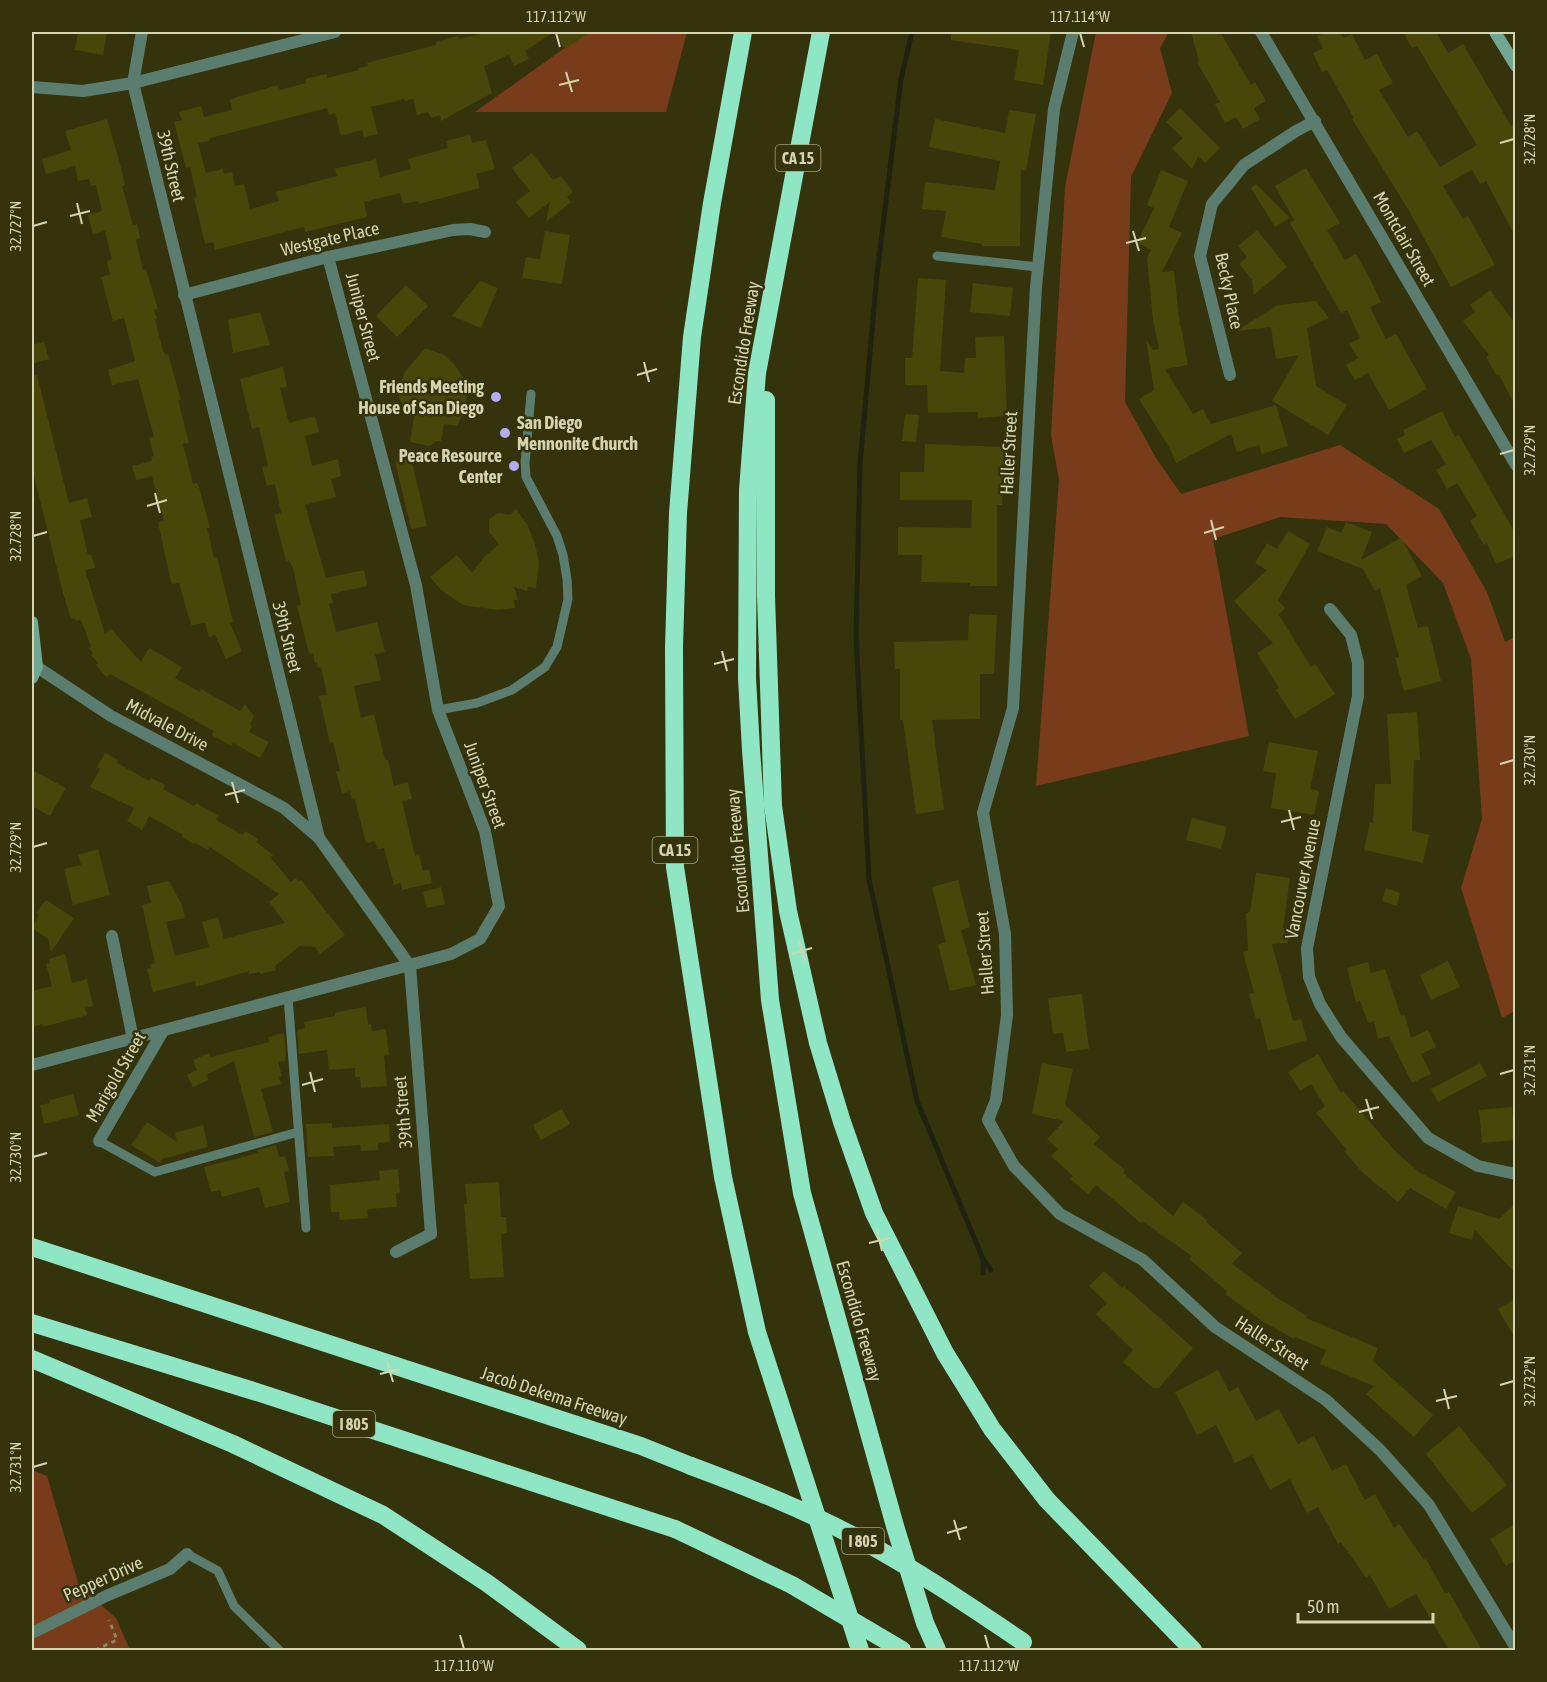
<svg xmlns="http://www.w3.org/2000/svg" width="1547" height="1682" font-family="'Asap Condensed',sans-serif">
<rect width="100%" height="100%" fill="#34330b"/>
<!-- green -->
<g fill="#783c1a">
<polygon points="587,32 687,32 666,112 475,112"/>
<polygon points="1096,32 1169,32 1160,48 1172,93 1131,177 1125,402 1156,458 1181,494 1340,445 1439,509 1487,592 1505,642 1515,637 1515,1011 1502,1018 1461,888 1482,819 1471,659 1443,583 1386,524 1280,517 1213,539 1249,736 1036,786 1059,480 1051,435 1065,187"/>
<polygon points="32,1470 47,1476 79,1586 116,1618 130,1650 32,1650"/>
</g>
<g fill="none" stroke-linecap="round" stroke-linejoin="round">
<!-- stream -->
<g stroke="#21210f" stroke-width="5">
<polyline points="912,32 901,79 877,274 860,464 856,637 869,879 917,1101 983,1259 991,1270"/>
<polyline points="983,1261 983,1273"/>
</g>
</g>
<!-- building -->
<g fill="#484709">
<polygon points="78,32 107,32 103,55 75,50"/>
<polygon points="489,32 590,32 565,49 554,32 525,51 529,59 514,66 509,55 484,66 492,93 441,121 440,115 431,118 428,112 417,115 413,99 405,101 404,99 371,107 378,134 364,137 362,130 341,136 335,113 329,115 327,108 210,138 209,141 198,143 206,173 223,169 224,174 232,172 235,186 244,184 250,209 279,201 276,192 337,176 335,169 376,159 380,177 411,169 408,159 448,148 446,141 470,135 472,143 486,140 495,169 476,174 480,188 419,204 418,201 403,204 400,193 364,202 367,217 305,232 304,227 215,250 213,242 205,244 194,198 197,197 190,167 186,168 174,122 182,120 179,112 201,106 204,117 232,110 230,100 234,98 278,85 280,90 306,83 305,79 327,74 327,78 359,70 359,68 368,66 367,63 436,45 436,42 458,36 459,39"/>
<polygon points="951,32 1051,32 1043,85 1014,80 1019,50 951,40"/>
<polygon points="1191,32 1220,32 1251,85 1255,82 1266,101 1254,108 1260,119 1243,129 1236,117 1225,123 1215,104 1220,102 1197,62 1199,61"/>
<polygon points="1328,32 1340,32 1343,38 1352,34 1365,60 1377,54 1393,83 1379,90 1408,137 1417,131 1440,167 1477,145 1417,46 1412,48 1403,32 1441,32 1437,34 1448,53 1463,44 1511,126 1515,123 1515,236 1486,181 1480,184 1472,170 1443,186 1463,219 1468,216 1495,265 1451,287 1408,209 1352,119 1354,118 1327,70 1322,72 1313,53 1323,48 1317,36"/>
<polygon points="1180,108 1220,148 1205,163 1198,156 1192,169 1172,148 1183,138 1166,122"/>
<polygon points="1009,110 1036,114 1026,171 1021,170 1020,246 982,246 982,244 941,237 946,211 922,209 925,182 995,190 1000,161 929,147 935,119 1005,133"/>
<polygon points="107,119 119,160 125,185 122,186 133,225 137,224 140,238 136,240 143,270 146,269 158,309 154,310 157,319 155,319 163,351 166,355 168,354 181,400 178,400 189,443 183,444 193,484 197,483 199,487 210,528 207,528 214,558 217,557 233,622 230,623 242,651 226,659 215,635 209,637 205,623 191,625 179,583 172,584 170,578 158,522 164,521 152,476 136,480 132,466 152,461 151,457 154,456 149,438 154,437 138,379 112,385 108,370 135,361 124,318 113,321 101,277 110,275 107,261 112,259 105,231 93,234 88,215 102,211 96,185 91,186 89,179 78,181 75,166 46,174 42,159 71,150 65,131"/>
<polygon points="532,153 553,180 561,176 573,192 567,197 571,202 546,222 550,202 529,218 516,202 530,191 512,168"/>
<polygon points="1306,168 1340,223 1327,230 1345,260 1356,254 1368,275 1381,302 1370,307 1386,339 1396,334 1427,389 1389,410 1368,373 1355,380 1346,365 1358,358 1349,344 1360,338 1347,310 1341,313 1290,223 1294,220 1275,186"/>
<polygon points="1161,170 1188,181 1169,227 1182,233 1162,272 1174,271 1180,326 1181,326 1188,365 1165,369 1193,414 1203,409 1211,424 1276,405 1288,446 1262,454 1259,445 1237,452 1231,434 1176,463 1169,447 1139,399 1154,390 1146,339 1153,350 1159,349 1153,320 1147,258 1151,250 1137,243 1154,208 1147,205"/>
<polygon points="1256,184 1290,218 1275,227 1251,188"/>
<polygon points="1257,230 1287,267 1254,295 1252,280 1239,264 1247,257 1238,246"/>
<polygon points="545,231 570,235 562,284 522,278 526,257 540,259"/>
<polygon points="918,278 946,280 940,371 964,373 965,358 976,358 975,337 1004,336 1007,416 978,418 978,412 928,413 927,385 905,385 905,358 912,358"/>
<polygon points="480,281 498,288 481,328 452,316"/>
<polygon points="973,283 1013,288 1010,316 970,312"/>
<polygon points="406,285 428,306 397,337 376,316"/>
<polygon points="1490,290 1515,323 1515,405 1499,375 1497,376 1486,357 1489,355 1463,321 1475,312 1470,305"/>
<polygon points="1316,301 1329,318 1307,328 1316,386 1347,405 1328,435 1272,401 1299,355 1276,359 1271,327 1236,331 1278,305"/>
<polygon points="260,312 270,345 233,353 228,320"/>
<polygon points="44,342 49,359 32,364 32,345"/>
<polygon points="425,348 444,355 454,364 463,377 467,394 465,409 457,426 444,424 441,441 436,441 430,446 410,442 414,417 406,413 397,393 405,372"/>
<polygon points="283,367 287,387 280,388 289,423 315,416 319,432 305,436 312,466 338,459 341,476 331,479 336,497 305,505 326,578 364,570 367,586 331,594 333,603 329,604 336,632 377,622 385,652 375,654 381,680 354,686 361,718 374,714 385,760 388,760 394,786 408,782 412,799 402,801 415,856 419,855 423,871 429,869 432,883 402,890 401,883 394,885 384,848 377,849 375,841 366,843 355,799 352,800 350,791 342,794 336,771 340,771 333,742 330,743 319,696 327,695 321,667 318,668 317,662 315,663 313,653 309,654 297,606 301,605 293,568 289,560 286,561 274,515 281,513 275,484 267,486 262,467 268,466 259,427 252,429 240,379"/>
<polygon points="37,375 69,503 87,498 92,517 80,520 88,555 91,554 95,568 85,570 105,634 111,629 141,662 149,648 182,667 175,678 200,692 201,689 240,711 245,704 254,716 250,724 252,726 249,732 269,742 260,758 233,743 231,746 212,735 214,731 110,674 106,677 96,665 98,663 91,655 93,653 89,648 91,646 81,620 76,621 74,618 71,619 63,593 32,468 32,376"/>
<polygon points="1442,411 1455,437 1459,435 1515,533 1515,556 1496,564 1487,543 1484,545 1470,521 1477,516 1457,483 1447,489 1436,470 1446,464 1431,440 1404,453 1397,439 1405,435 1403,430"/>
<polygon points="905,414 919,415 916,442 902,441"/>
<polygon points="925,444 1004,447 1002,505 997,505 997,586 970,586 970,583 921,582 922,555 898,555 898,527 971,528 972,500 900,500 900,472 924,472"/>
<polygon points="411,458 427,526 411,529 395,461"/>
<polygon points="516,509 528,526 535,544 539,563 536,588 528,587 527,591 514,587 518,600 514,600 515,608 498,610 463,605 441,590 430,577 457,555 472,573 484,557 499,544 489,532 489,519 498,513 510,515"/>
<polygon points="1346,522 1372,532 1361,560 1401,538 1422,576 1406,585 1418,628 1428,626 1441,681 1404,691 1395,658 1399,657 1380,588 1375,591 1363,569 1317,551 1327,527 1341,533"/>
<polygon points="1288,531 1310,544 1278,600 1285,608 1279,615 1311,667 1315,664 1335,694 1295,719 1276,690 1279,688 1257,653 1273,643 1234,601 1267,570 1255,563 1267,543 1277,549"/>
<polygon points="969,614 997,615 994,674 980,674 980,719 932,720 944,810 916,814 903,720 900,720 900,669 895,669 894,642 968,640"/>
<polygon points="1417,712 1420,760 1414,760 1412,831 1429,835 1423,863 1364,850 1370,822 1373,823 1375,784 1391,784 1387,714"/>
<polygon points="1269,742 1318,751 1310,789 1319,791 1314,815 1271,808 1276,773 1263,771"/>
<polygon points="105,753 118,760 117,763 149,781 151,778 165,785 163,789 194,806 196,803 219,816 216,820 243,835 245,831 258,839 256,842 273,855 271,858 291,882 296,878 298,882 301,880 345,935 320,954 315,947 300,946 275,966 276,970 260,974 260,972 249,974 249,971 196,987 195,981 153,992 147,969 151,968 150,965 155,963 142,905 151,903 147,886 169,881 182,905 185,918 166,922 175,956 209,947 202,922 218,917 224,939 285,923 269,902 279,894 210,847 208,850 195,843 194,844 182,837 183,835 149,816 142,830 127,821 134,808 90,787 100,769 97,767"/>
<polygon points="32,770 66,788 50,816 32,806"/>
<polygon points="1192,818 1227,827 1221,849 1186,840"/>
<polygon points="98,849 110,895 73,905 64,869 81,865 78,855"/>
<polygon points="1256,873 1290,878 1283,928 1287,928 1288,943 1272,944 1293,1021 1301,1019 1307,1040 1268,1051 1260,1018 1256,1019 1249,994 1254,993 1243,952 1248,951 1246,913 1250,912"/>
<polygon points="958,880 970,927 961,930 976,985 950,991 938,945 946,942 932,887"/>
<polygon points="441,887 445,904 427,908 423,892"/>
<polygon points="1386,888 1400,893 1397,906 1382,901"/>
<polygon points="46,900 74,918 51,952 48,939 32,928 39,915 36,913"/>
<polygon points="65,954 72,983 87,979 93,1006 85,1008 87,1015 43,1027 42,1024 32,1027 32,991 52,986 46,964 50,963 49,959"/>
<polygon points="1448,961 1460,987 1431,1000 1420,975"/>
<polygon points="1368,962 1371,973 1385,969 1401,1016 1405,1015 1411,1038 1428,1030 1436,1047 1421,1054 1431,1074 1412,1083 1389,1036 1378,1039 1374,1021 1368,1023 1360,1001 1356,1002 1347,968"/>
<polygon points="1082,994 1089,1049 1066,1052 1063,1033 1053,1034 1048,998"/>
<polygon points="366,1007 368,1025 371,1024 372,1031 386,1029 389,1055 384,1056 387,1086 361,1088 360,1077 355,1077 355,1068 329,1070 327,1050 299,1054 297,1030 305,1028 304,1022 335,1016 335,1013 347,1010"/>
<polygon points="284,1033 286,1055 285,1061 278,1062 282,1076 279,1077 281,1084 261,1089 273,1132 254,1137 234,1061 206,1075 209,1080 193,1087 187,1075 197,1070 193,1060 209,1053 211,1057 269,1042 268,1037"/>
<polygon points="1318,1054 1341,1093 1343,1091 1397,1153 1419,1172 1456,1192 1446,1209 1410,1188 1398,1202 1362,1172 1345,1152 1347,1150 1316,1113 1325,1106 1311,1084 1300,1091 1288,1072"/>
<polygon points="1042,1063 1073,1069 1065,1105 1100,1137 1094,1144 1125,1170 1123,1173 1173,1216 1183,1202 1207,1220 1206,1222 1242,1253 1232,1264 1272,1293 1271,1294 1307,1316 1306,1318 1378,1348 1373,1361 1433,1415 1414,1437 1366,1394 1374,1386 1320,1364 1326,1350 1295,1337 1294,1339 1262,1321 1225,1294 1227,1291 1189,1259 1192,1256 1142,1221 1141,1223 1096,1185 1088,1194 1070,1179 1073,1176 1051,1156 1058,1149 1047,1139 1064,1121 1032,1114"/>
<polygon points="1480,1063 1487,1076 1438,1102 1431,1089"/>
<polygon points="73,1094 79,1115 44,1124 40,1105 50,1103 50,1100"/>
<polygon points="1512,1107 1515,1140 1482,1143 1479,1110"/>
<polygon points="562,1109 570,1124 541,1140 533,1125"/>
<polygon points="147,1122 177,1142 175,1133 203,1125 208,1147 162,1159 160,1163 131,1145"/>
<polygon points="332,1123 332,1128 389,1124 390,1142 378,1143 378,1150 361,1151 360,1145 333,1147 334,1156 308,1157 306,1124"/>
<polygon points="276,1145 279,1157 285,1156 289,1171 284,1172 290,1202 265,1208 259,1187 222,1197 220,1190 211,1192 204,1167 258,1153 257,1150"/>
<polygon points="398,1169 400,1192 396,1193 397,1207 367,1209 368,1218 340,1220 339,1212 331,1212 330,1185 380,1180 379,1171"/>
<polygon points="499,1182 501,1217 506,1217 507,1233 501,1234 504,1277 470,1279 464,1204 467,1204 465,1184"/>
<polygon points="1515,1204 1515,1273 1475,1230 1472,1240 1449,1233 1458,1206 1499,1219"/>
<polygon points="1104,1271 1122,1288 1124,1286 1193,1348 1159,1388 1153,1388 1123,1362 1133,1350 1096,1314 1107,1303 1089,1286"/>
<polygon points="1515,1299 1515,1338 1498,1309"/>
<polygon points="1218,1370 1229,1392 1238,1387 1256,1421 1279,1409 1298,1444 1314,1436 1332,1471 1346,1464 1365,1500 1375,1494 1394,1528 1399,1524 1424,1560 1426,1559 1445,1593 1449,1592 1482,1650 1449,1650 1416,1594 1389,1609 1370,1575 1366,1578 1341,1542 1338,1544 1318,1507 1307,1513 1290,1479 1270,1490 1252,1455 1235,1463 1216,1425 1197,1435 1175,1392"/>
<polygon points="1459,1426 1507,1485 1472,1513 1426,1454"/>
<polygon points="1515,1524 1515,1560 1506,1566 1490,1539"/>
</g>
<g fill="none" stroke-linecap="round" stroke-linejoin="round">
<!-- path -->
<polyline stroke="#888862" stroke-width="3" stroke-dasharray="4.5 4.5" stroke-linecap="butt" points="95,1650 117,1640 109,1620"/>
<!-- lane -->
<g stroke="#5b7d6f" stroke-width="9">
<polyline points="937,256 1038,267"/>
<polyline points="438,710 477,703 512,690 545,667 557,647 568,599 567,579 563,555 557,536 526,477 525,463 531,394"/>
<polyline points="288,997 306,1228"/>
<polyline points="99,1141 155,1172 298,1132"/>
<polyline points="187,1554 218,1571 234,1606 279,1650"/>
</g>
<!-- street -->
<g stroke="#5b7d6f" stroke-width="12">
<polyline points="142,32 133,83 319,838 410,966 431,1234 396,1252"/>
<polyline points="1073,32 1054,109 1036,287 1013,708 983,813 1005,934 1007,1015 996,1100 988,1120 1014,1166 1060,1214 1143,1260 1215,1327 1326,1400 1380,1450 1429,1505 1516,1648"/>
<polyline points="1261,32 1516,465"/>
<polyline points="32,87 83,91 133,83 335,32"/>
<polyline points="184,295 328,257 453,230 470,229 485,232"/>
<polyline points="1230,375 1200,256 1212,204 1244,165 1296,131 1315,121"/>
<polyline points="1330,609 1351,635 1358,663 1358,696 1307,948 1309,977 1320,1004 1341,1037 1428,1138 1478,1166 1516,1174"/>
<polyline points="37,667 111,716 284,808 319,838"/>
<polyline points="112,936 133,1039"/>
<polyline points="32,1065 451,954 480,939 499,906 485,831 438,710 416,585 328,257"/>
<polyline points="99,1141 163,1031"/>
<polyline points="32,1633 106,1596 170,1569 187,1554"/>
</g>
<!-- secondary -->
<g stroke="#71a792" stroke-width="12">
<polyline points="1495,32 1516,66"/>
<polyline points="32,622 37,667 32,678"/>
</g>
<!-- highway -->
<g stroke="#8ee6c5" stroke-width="18">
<polyline points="743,32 712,203 692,337 678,513 674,647 675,867 723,1177 757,1332 860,1650"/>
<polyline points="821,32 757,373 748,490 747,678 751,750 770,1000 802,1193 895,1526 925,1623 937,1650"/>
<polyline points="766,400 766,596 773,806 788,911 818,1043 842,1122 874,1213 945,1353 992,1429 1047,1500 1193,1650"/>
<polyline points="32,1247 641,1446 691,1466"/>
<polyline points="32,1323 260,1393 675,1529"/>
<polyline points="32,1359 233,1444 383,1515 487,1583 578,1650"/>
</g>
<!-- highway-bridge -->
<g stroke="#8ee6c5" stroke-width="18">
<path d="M691,1466C750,1488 808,1511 863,1541C918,1571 971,1607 1023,1642"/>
<polyline points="675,1529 792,1585 902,1650"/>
</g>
</g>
<!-- ticks -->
<path fill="none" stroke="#d4d5b0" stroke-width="2" d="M556,33L560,47M1080,33L1084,47M566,72L572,92M559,85L579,80M1500,143L1514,139M77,203L82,224M70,216L90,211M33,226L47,222M1133,231L1139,251M1126,243L1146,238M644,362L649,382M637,375L657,369M1500,454L1514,450M155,493L160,513M147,506L167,500M1211,520L1216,540M1204,533L1224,527M33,536L47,532M722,651L727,671M714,664L734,659M1500,764L1514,760M232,782L238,803M225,795L245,790M1289,810L1294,830M1281,822L1301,817M33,847L47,843M799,941L805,961M792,954L812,948M310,1072L315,1092M1500,1074L1514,1070M302,1085L323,1079M1366,1099L1372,1119M1359,1112L1379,1107M33,1157L47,1153M877,1230L882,1251M869,1243L890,1238M387,1361L393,1382M380,1374L400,1369M1500,1385L1514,1381M1444,1389L1449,1409M1436,1401L1457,1396M33,1467L47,1463M954,1520L960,1540M947,1533L967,1527M460,1635L464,1649M985,1635L989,1649"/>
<!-- markers -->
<g fill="#b4acf9" stroke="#34330b" stroke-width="2">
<circle cx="496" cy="397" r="6"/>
<circle cx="505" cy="433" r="6"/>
<circle cx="514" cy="466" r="6"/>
</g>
<g text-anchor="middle" stroke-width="5" stroke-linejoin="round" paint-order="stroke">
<!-- shield labels -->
<g fill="#34330b" stroke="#a4a47e" stroke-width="1.5">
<rect x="775.5" y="145" width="45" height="26" rx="4.5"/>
<rect x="652.5" y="837" width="45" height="26" rx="4.5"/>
<rect x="333" y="1411" width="42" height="26" rx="4.5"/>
<rect x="842" y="1528" width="42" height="26" rx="4.5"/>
</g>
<g font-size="16" font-weight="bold" fill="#d4d5b0">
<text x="798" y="164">CA 15</text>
<text x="675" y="856">CA 15</text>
<text x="354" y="1430">I 805</text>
<text x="863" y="1547">I 805</text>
</g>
<!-- street labels -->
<g font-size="18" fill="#d4d5b0" stroke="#34330b">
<text transform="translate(171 166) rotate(77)" y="6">39th Street</text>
<text transform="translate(330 239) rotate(-13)" y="6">Westgate Place</text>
<text transform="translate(1404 239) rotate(60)" y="6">Montclair Street</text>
<text transform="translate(1229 291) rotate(78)" y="6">Becky Place</text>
<text transform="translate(363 317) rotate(75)" y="6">Juniper Street</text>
<text transform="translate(744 343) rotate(-81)" y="6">Escondido Freeway</text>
<text transform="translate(1009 453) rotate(-87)" y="6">Haller Street</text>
<text transform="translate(287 637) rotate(76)" y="6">39th Street</text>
<text transform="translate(167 725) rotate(28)" y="6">Midvale Drive</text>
<text transform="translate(485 785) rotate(70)" y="6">Juniper Street</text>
<text transform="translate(738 851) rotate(-95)" y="6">Escondido Freeway</text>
<text transform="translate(1303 879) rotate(-79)" y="6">Vancouver Avenue</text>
<text transform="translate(985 953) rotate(-94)" y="6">Haller Street</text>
<text transform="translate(116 1077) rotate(-60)" y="6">Marigold Street</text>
<text transform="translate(403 1112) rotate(-95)" y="6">39th Street</text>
<text transform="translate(859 1321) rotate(74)" y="6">Escondido Freeway</text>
<text transform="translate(1272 1343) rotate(33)" y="6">Haller Street</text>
<text transform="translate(554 1396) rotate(18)" y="6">Jacob Dekema Freeway</text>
<text transform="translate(103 1579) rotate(-24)" y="6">Pepper Drive</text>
</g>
<!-- poi labels -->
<g font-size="18" font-weight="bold" fill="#d4d5b0" stroke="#34330b" text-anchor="end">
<text x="484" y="393">Friends Meeting<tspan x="484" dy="21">House of San Diego</tspan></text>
<text x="517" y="429" text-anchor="start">San Diego<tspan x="517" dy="21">Mennonite Church</tspan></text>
<text x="502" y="462">Peace Resource<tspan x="502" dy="21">Center</tspan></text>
</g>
</g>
<!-- border -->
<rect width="1547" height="1682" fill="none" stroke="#34330b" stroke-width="66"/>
<!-- scale -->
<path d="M1298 1613v9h135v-9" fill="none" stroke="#d4d5b0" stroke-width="3"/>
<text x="1307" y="1613" font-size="18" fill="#d4d5b0" stroke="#34330b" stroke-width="4.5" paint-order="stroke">50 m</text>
<rect x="33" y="33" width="1481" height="1616" fill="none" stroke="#d4d5b0" stroke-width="2"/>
<g font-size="15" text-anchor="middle" fill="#d4d5b0">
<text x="556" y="22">117.112°W</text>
<text x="1080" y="22">117.114°W</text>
<text transform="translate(1530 139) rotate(-90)" y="5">32.728°N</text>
<text transform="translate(16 226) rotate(-90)" y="5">32.727°N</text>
<text transform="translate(1530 450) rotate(-90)" y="5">32.729°N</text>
<text transform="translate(16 536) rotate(-90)" y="5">32.728°N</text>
<text transform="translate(1530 760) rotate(-90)" y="5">32.730°N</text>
<text transform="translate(16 847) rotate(-90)" y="5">32.729°N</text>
<text transform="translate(1530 1070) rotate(-90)" y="5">32.731°N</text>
<text transform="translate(16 1157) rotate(-90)" y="5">32.730°N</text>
<text transform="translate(1530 1381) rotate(-90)" y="5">32.732°N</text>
<text transform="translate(16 1467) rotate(-90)" y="5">32.731°N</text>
<text x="464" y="1671">117.110°W</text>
<text x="989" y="1671">117.112°W</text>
</g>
</svg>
